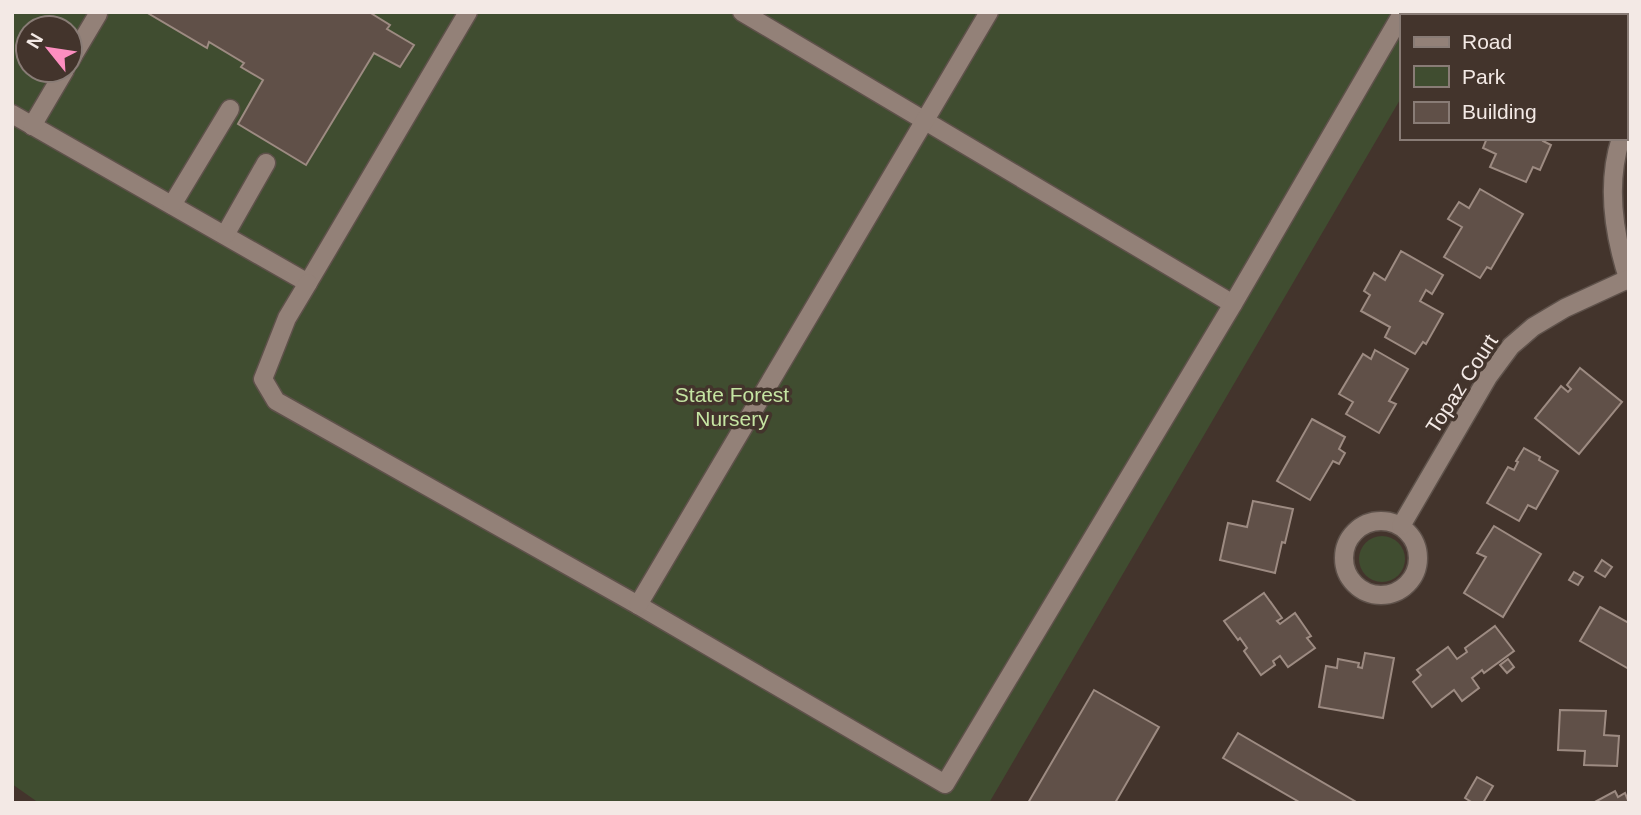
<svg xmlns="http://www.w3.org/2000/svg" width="1641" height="815" font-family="Arial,sans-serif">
<rect width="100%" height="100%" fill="#43342c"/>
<!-- green -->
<g fill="#404d30" fill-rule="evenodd">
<path d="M12,12H1451L1449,16H1401V98L989,803H39L12,784ZM28,28H70V70H28Z"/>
<circle cx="1382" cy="559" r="23"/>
</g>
<!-- building -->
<g fill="#605048" stroke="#9d8b82" stroke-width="2">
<polygon points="146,12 369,12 390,25 387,29 414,45 400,67 374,53 306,165 238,124 263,80 241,67 244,63 209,42 207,48"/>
<polygon points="1487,138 1544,138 1543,141 1551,145 1540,170 1533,167 1526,182 1490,167 1496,154 1483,148"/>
<polygon points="1480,189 1523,214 1491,269 1487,267 1480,278 1444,257 1462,227 1448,219 1459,202 1469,208"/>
<polygon points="1401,251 1443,275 1432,294 1426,290 1420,301 1443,314 1426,344 1423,342 1415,354 1385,337 1390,327 1361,311 1370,295 1364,291 1374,273 1385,280"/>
<polygon points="1375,350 1408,369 1389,401 1396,404 1379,433 1346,414 1353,402 1339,394 1363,354 1371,359"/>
<polygon points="1580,368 1622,402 1579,454 1535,418 1561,386 1568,392 1571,389 1567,385"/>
<polygon points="1312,419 1345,437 1339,449 1345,453 1339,464 1333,461 1310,500 1277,481"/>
<polygon points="1524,448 1540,457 1539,460 1558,471 1536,509 1528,505 1519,521 1487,503 1508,467 1514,470 1518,462 1516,461"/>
<polygon points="1253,501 1293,509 1285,543 1282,542 1275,573 1220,560 1228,523 1247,527"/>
<polygon points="1494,526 1541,554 1503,617 1464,593 1486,557 1477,553"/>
<polygon points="1602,560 1612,567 1605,577 1595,571"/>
<polygon points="1574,572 1583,577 1578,585 1569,580"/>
<polygon points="1264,593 1282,618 1277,621 1280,624 1295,613 1311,636 1307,638 1315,648 1288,667 1280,656 1273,661 1275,665 1261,675 1244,651 1247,648 1240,638 1238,640 1224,621"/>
<polygon points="1600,607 1629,623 1629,669 1580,641"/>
<polygon points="1495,626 1514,651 1484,673 1482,670 1472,678 1479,688 1462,701 1454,690 1432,707 1413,682 1421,675 1417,670 1448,647 1457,659 1467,652 1465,648"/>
<polygon points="1365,653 1394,658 1383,718 1319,707 1326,666 1337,668 1338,659 1359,663 1358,667 1362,668"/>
<polygon points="1508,659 1514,667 1507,673 1500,665"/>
<polygon points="1094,690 1159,727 1115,803 1028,803"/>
<polygon points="1560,710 1606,711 1604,735 1619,736 1617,766 1584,765 1585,751 1558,750"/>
<polygon points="1238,733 1358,803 1301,803 1223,758"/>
<polygon points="1477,777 1493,786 1483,803 1473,803 1465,798"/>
<polygon points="1615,791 1618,797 1625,793 1629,803 1593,803"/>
</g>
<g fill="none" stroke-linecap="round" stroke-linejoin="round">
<!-- minor casing -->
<g stroke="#5e514a" stroke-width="21">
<g id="minor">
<polyline points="742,12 1233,304"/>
<polyline points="70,61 98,14"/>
<polyline points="12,114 308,283 468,12"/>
<polyline points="1625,125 1629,115"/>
<polyline points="32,126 65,70"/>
<path d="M1621,138C1606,184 1614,236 1629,281"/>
<polyline points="172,205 230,109"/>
<polyline points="225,235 266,163"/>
<polyline points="308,283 287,318 263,379 276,401 638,605 945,784 1233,304 1403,12"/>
<circle cx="1381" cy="558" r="37"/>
<polyline points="1401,526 1488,377 1511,346 1533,327 1565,308 1628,279"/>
<polyline points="638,605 989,12"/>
</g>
</g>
<!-- minor -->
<use href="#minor" stroke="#938178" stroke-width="18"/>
</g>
<g text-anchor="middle" stroke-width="7" stroke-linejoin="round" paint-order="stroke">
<!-- street labels -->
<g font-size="21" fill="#f3e9e5" stroke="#43342c">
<text transform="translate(1462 384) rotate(-57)" y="7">Topaz Court</text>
</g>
<!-- park labels -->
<g font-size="21" fill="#c5e4a2" stroke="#43342c">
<text x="732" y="402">State Forest<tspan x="732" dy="24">Nursery</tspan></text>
</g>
</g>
<!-- border -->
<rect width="1641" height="815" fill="none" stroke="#f3e9e5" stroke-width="28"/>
<!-- legend -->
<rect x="1400" y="14" width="228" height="126" fill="#43342c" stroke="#897c76" stroke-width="2"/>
<rect x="1414" y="37" width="35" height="10" fill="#938178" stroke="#897c76" stroke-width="2"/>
<text x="1462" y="49" font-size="21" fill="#f3e9e5">Road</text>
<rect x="1414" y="66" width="35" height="21" fill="#404d30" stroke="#897c76" stroke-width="2"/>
<text x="1462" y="84" font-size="21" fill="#f3e9e5">Park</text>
<rect x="1414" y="102" width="35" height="21" fill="#605048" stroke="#897c76" stroke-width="2"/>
<text x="1462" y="119" font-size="21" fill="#f3e9e5">Building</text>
<!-- north arrow -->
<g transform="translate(49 49) rotate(300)"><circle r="33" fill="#43342c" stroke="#897c76" stroke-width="2"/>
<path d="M0-5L12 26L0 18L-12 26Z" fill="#fd8ec0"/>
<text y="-10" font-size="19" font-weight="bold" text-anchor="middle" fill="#f3e9e5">N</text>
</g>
</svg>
